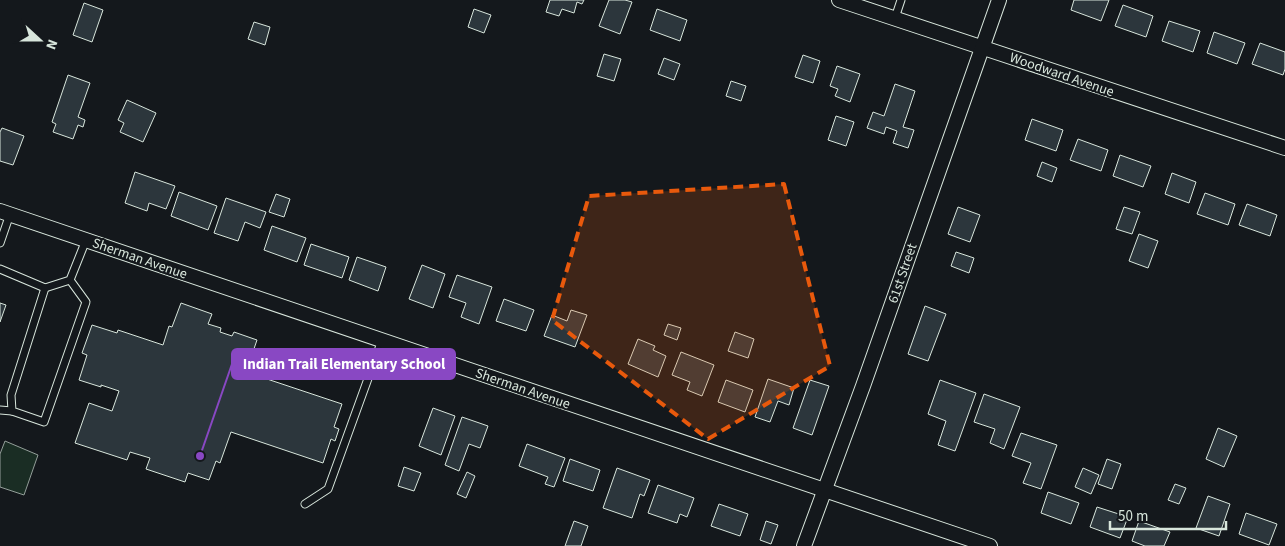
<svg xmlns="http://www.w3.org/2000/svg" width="1285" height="546" font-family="'Source Sans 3',sans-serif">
<rect width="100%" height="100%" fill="#14181c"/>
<!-- green -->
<polygon fill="#1a2d24" stroke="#939e99" points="5,441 38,455 24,495 0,487 0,454"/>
<!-- building -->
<g fill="#2c363c" stroke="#d8e6dc">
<polygon points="550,0 584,0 582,4 577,2 574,13 562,9 559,16 546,12"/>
<polygon points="609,0 625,0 632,2 620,34 599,26"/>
<polygon points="1074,0 1109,0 1101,21 1071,10"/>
<polygon points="84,3 103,10 92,42 73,35"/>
<polygon points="1123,5 1153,16 1146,37 1115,26"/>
<polygon points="474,9 491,15 484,33 468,27"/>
<polygon points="657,9 687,20 680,41 650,30"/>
<polygon points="1169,21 1200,31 1193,52 1162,41"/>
<polygon points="254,22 270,27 265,45 248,39"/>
<polygon points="1214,32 1245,43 1237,64 1207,53"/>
<polygon points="1260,43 1285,52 1285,69 1283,75 1252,64"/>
<polygon points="604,54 621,59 614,81 597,76"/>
<polygon points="803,55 820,61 813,83 795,77"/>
<polygon points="664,58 680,64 674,80 658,74"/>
<polygon points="837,66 860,74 850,102 835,96 838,89 830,86"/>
<polygon points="68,75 90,83 78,117 85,120 83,127 78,125 73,139 53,132 56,124 52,122"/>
<polygon points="731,81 746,86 741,101 726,96"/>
<polygon points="895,84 915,91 903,127 914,130 908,148 893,143 897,131 886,127 884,134 867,128 873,112 884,116"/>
<polygon points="127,100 156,113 143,142 120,132 124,123 118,120"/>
<polygon points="836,116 854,122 846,146 828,140"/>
<polygon points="1032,119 1063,130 1056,151 1025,140"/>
<polygon points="2,128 24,136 13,165 0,161 0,132"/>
<polygon points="1078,139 1108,150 1101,171 1070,160"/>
<polygon points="1120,155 1151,166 1143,187 1113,176"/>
<polygon points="1042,162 1057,168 1052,182 1037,176"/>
<polygon points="135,172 175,186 166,209 149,203 147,211 125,203"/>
<polygon points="1172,173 1196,182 1189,203 1165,194"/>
<polygon points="179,192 217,206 208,230 171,216"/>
<polygon points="1205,193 1235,204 1228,225 1197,214"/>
<polygon points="276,194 290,199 284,217 269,212"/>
<polygon points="226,198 266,212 260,228 245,222 238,241 214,233"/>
<polygon points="1247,204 1277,215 1270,236 1239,225"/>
<polygon points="958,207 980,215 970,242 948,234"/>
<polygon points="1124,207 1140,212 1132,234 1116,229"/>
<polygon points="272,226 306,238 297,262 264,250"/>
<polygon points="1139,234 1158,241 1148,268 1129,261"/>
<polygon points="311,244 349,257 342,278 304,265"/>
<polygon points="956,252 974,258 969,273 951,266"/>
<polygon points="357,257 386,267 378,291 349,280"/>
<polygon points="422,265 445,274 433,308 409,299"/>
<polygon points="457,275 492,287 479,324 461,317 466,303 449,297"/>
<polygon points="504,299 534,310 526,331 496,321"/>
<polygon points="0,303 6,305 0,322"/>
<polygon points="181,303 212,314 208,324 221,328 220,332 232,336 234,332 257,340 246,372 342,404 334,427 339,429 335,441 331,439 323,463 231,432 220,463 216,461 209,480 188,473 185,482 146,469 150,458 130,452 127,460 75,443 89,403 112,411 119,391 101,385 101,387 79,380 87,355 82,353 92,325 117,333 118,330 163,345 169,326 172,327"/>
<polygon points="925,306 946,314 928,361 908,354"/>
<polygon points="571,310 587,315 575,347 544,336 552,315 567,321"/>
<polygon points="668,324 681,328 677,340 664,335"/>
<polygon points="735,332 754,339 748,358 728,351"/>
<polygon points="638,339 655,346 653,350 666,356 658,377 628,364"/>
<polygon points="681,352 714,365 702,396 687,390 690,382 672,375"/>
<polygon points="768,379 794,388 789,405 778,401 770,422 755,417"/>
<polygon points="726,380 753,390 745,412 718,402"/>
<polygon points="810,380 829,386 812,435 793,428"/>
<polygon points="940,380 976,393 955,451 938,445 946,421 928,414"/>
<polygon points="984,394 1020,407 1004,449 990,443 995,429 974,422"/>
<polygon points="433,408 455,416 441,455 419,446"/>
<polygon points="462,417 488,426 480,448 469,444 459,471 445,465"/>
<polygon points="1218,428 1237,436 1224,467 1206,459"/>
<polygon points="1021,433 1057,445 1041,489 1023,483 1031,463 1012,456"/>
<polygon points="527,444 565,458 554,487 545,484 548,477 519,466"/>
<polygon points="570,459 600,470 593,491 563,481"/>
<polygon points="1107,459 1121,464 1112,489 1098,484"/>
<polygon points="404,467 421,473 414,491 398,486"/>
<polygon points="617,468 650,480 644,496 640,494 632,518 603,508"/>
<polygon points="1083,468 1099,475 1091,494 1075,487"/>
<polygon points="467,472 475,476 466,498 457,494"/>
<polygon points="1175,484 1186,488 1179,504 1168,500"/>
<polygon points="658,485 694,498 687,517 680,514 677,523 648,513"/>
<polygon points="1048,492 1079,503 1071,524 1041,513"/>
<polygon points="1208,496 1230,504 1219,536 1196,528"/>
<polygon points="719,504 748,514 740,536 711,526"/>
<polygon points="1097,507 1128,517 1120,538 1090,527"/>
<polygon points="1246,513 1277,524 1269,545 1239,534"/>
<polygon points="574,521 588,526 581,546 565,546"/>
<polygon points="766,521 778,525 771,544 760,540"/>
<polygon points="1139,521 1170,532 1164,546 1145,546 1132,541"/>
</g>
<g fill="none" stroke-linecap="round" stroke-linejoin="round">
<!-- lane casing -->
<g stroke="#d8e6dc" stroke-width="9">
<g id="lane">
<polyline points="895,18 901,0"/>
<polyline points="0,243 10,214"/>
<polyline points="0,269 45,288 70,280 86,240"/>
<polyline points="45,288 11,395 12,411 44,422 86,302 70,280"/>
<polyline points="0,410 12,411"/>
<polyline points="305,504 328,489 382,340"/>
</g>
</g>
<!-- street casing -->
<g stroke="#d8e6dc" stroke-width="16">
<g id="street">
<polyline points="839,0 1285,148"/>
<polyline points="0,211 990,546"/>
<polyline points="804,546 863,386 999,0"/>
</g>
</g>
<!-- lane -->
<use href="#lane" stroke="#14181c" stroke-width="7"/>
<!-- street -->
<use href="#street" stroke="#14181c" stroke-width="14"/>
</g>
<!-- marked area -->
<path fill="#e8590c" fill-opacity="0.2" stroke="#e8590c" stroke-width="4" stroke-dasharray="10 6" stroke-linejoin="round" d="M784,184L830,366L708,439L552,320L589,196Z"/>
<g text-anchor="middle" stroke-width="4" stroke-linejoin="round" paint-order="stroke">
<!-- street labels -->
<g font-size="14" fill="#d8e6dc" stroke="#14181c">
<text transform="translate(1062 74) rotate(19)" y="5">Woodward Avenue</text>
<text transform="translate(140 258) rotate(19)" y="5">Sherman Avenue</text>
<text transform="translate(902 273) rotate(-71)" y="5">61st Street</text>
<text transform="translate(523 388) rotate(19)" y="5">Sherman Avenue</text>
</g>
</g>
<!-- callouts -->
<path fill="none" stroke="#8948c3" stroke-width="2" d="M200 456L232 364"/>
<circle fill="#8948c3" stroke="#14181c" stroke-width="2" cx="200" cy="456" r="5"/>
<rect fill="#8948c3" stroke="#8948c3" stroke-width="2" x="232" y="349" width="223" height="30" rx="5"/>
<g font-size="15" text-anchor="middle" font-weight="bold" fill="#fff">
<text x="344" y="369">Indian Trail Elementary School</text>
</g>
<!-- north arrow -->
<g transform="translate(40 40) rotate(111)" stroke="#14181c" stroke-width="4" paint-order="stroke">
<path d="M0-4L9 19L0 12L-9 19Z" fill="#d8e6dc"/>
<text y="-8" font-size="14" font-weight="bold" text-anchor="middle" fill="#d8e6dc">N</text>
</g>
<!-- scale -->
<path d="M1110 521v8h116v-8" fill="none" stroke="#d8e6dc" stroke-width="2.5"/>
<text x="1118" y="521" font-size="15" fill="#d8e6dc" stroke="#14181c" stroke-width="4" paint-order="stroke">50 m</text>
</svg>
